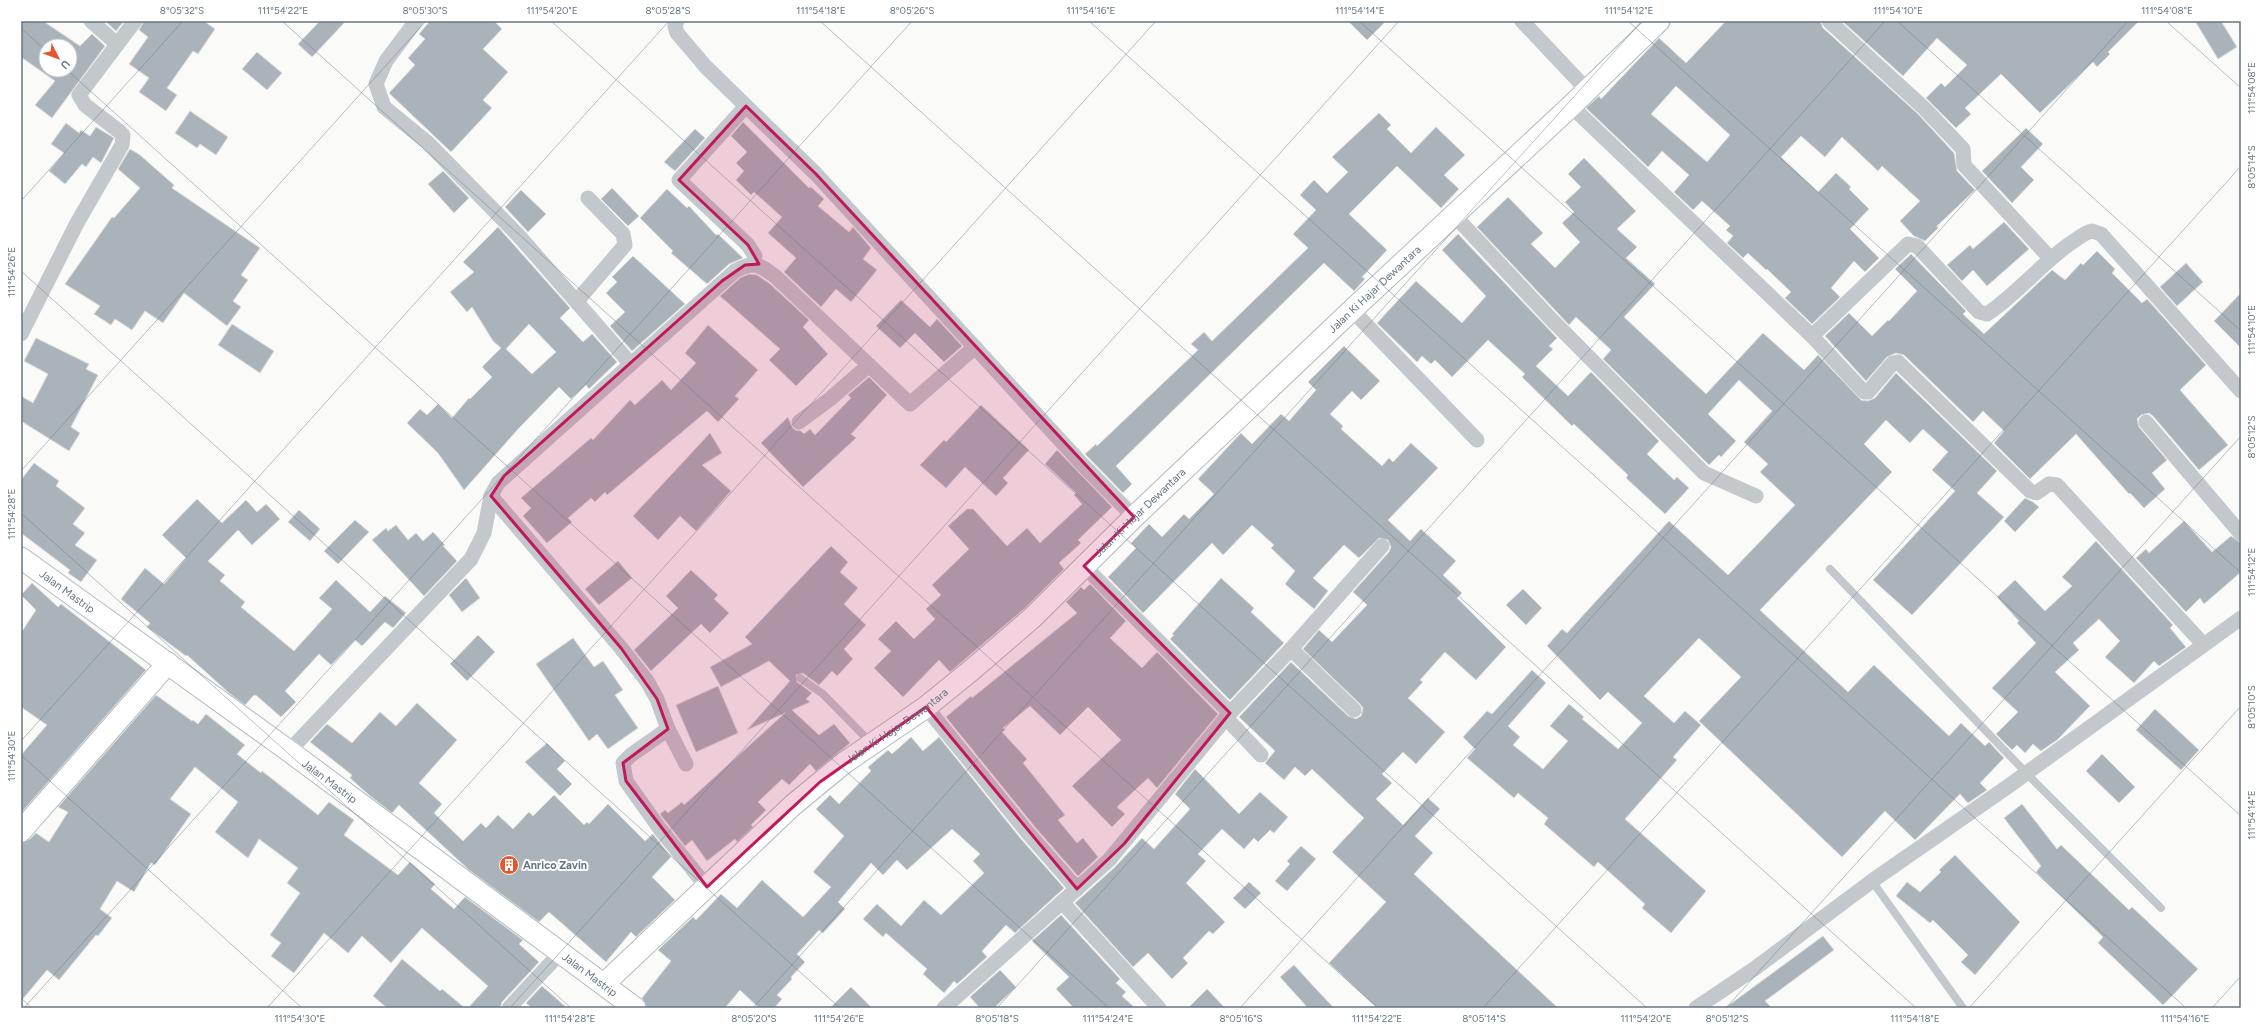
<svg xmlns="http://www.w3.org/2000/svg" width="2262" height="1029" font-family="Figtree,sans-serif">
<rect width="100%" height="100%" fill="#fafaf8"/>
<!-- building -->
<g fill="#aab3b9" stroke="#dcdcda" fill-rule="evenodd">
<path d="M21,21H43L80,46L92,34L105,46L52,118L35,105L55,81L21,57ZM46,46H70V70H46Z"/>
<polygon points="105,21 124,21 116,31"/>
<polygon points="144,21 204,21 215,29 198,54 193,51 167,88 177,95 166,111 139,92 149,78 129,64 148,37 139,30"/>
<polygon points="320,21 346,21 312,57 298,44"/>
<polygon points="430,21 494,21 502,29 483,49 508,72 483,100 492,108 451,152 389,93 415,65 408,58 425,39 419,34"/>
<polygon points="1348,21 1386,21 1367,40"/>
<path d="M1726,21H1820L1823,28L1918,114L1954,153L1957,171L1975,190L1937,226L1938,228L1925,241L1914,236L1900,221L1920,201L1882,166L1878,171L1842,137L1825,157L1801,136L1781,157L1818,192L1836,173L1851,187L1849,189L1869,209L1850,229L1879,258L1865,272L1854,261L1831,288L1840,297L1812,324L1785,298L1791,292L1767,269L1766,270L1748,253L1743,258L1727,243L1733,236L1726,230L1730,226L1702,201L1693,210L1674,192L1689,175L1662,151L1648,167L1586,108L1599,96L1601,99L1659,38L1686,63ZM1676,86L1730,135L1707,162L1651,114Z"/>
<polygon points="1842,21 2139,21 2108,52 2110,54 2097,67 2093,62 2040,113 2001,74 1965,108 1971,114 1956,128 1926,98 1941,83 1945,87 1967,65 1937,38 1903,76"/>
<polygon points="2195,21 2221,21 2237,47 2218,59"/>
<polygon points="257,52 282,73 267,90 242,69"/>
<polygon points="190,111 228,137 216,155 200,144 197,148 175,133"/>
<polygon points="1379,113 1391,125 1387,129 1411,153 1436,127 1465,155 1444,175 1459,189 1441,208 1397,166 1349,214 1387,250 1362,277 1365,279 1354,291 1324,263 1116,466 1132,484 1123,493 1085,454 1096,444 1097,446 1198,350 1191,344 1204,332 1212,341 1308,248 1293,234 1316,210 1300,195 1314,180 1327,193 1348,172 1332,157"/>
<polygon points="743,122 809,188 811,187 824,199 818,206 849,232 853,227 871,248 863,259 877,270 851,302 836,289 821,307 784,272 796,258 768,233 782,217 754,192 751,195 736,180 744,171 736,163 747,152 731,136"/>
<polygon points="66,123 79,133 81,130 90,136 96,127 114,138 101,163 93,157 86,167 82,164 65,184 49,171 64,153 51,144"/>
<polygon points="2026,128 2043,144 2021,167 2034,180 2012,203 1982,171"/>
<polygon points="695,129 705,138 675,171 664,162"/>
<polygon points="130,149 140,155 174,185 172,188 260,248 241,275 248,280 233,301 241,307 227,326 184,293 163,323 145,311 132,330 115,319 111,325 94,314 100,306 65,284 112,217 114,218 140,188 118,169"/>
<polygon points="1584,158 1636,211 1617,229 1637,247 1626,258 1655,284 1624,317 1706,394 1763,333 1804,370 1818,355 1861,400 1868,401 1875,398 1896,373 1997,471 1977,493 2004,517 1912,615 1873,580 1955,491 1932,470 1948,452 1923,429 1910,443 1886,420 1864,444 1892,472 1760,610 1848,692 1874,665 1949,736 1961,723 1985,746 1989,742 2004,758 1980,783 1987,790 1968,803 1960,794 1915,840 1885,811 1842,857 1699,721 1741,677 1699,638 1644,696 1674,723 1685,711 1701,725 1673,757 1677,760 1625,819 1706,891 1671,933 1642,908 1645,904 1598,862 1594,867 1544,824 1548,818 1518,793 1514,798 1467,758 1475,749 1463,737 1487,711 1492,714 1532,670 1546,683 1508,726 1520,737 1513,745 1543,769 1568,741 1550,726 1569,704 1584,717 1582,719 1618,749 1642,723 1608,692 1600,700 1547,646 1562,629 1567,633 1669,521 1728,575 1795,505 1760,472 1768,464 1744,442 1772,411 1739,380 1708,414 1736,441 1721,457 1719,455 1709,465 1603,359 1611,350 1576,317 1569,325 1477,227 1508,197 1543,233 1531,244 1555,268 1580,242 1562,223 1574,212 1565,202 1581,187 1568,174"/>
<polygon points="443,171 469,198 454,213 428,184"/>
<polygon points="612,188 639,216 628,226 601,199"/>
<polygon points="667,189 687,208 689,206 716,235 718,234 743,258 729,264 707,284 671,253 673,251 640,218"/>
<polygon points="521,190 546,214 528,232 505,207"/>
<polygon points="2004,222 2029,249 1987,286 1973,270 1962,281 1947,265 1970,245 1973,249"/>
<path d="M498,227L570,308L560,318L583,342L592,334L617,362L589,389L586,385L571,399L559,387L519,428L464,490L438,453L407,423L420,409L427,415L438,404L452,418L469,398L470,399L492,377L482,367L501,348L493,341L472,307L467,312L450,292L474,272L463,262ZM529,324L556,352L532,374L506,349Z"/>
<polygon points="1458,234 1557,338 1549,346 1553,349 1536,366 1568,396 1591,372 1659,441 1647,454 1674,480 1677,477 1689,488 1665,514 1626,478 1628,475 1574,424 1572,426 1522,377 1525,374 1488,340 1452,377 1435,360 1431,364 1422,356 1417,362 1377,323 1416,281 1462,323 1486,296 1442,250"/>
<polygon points="2097,251 2115,269 2112,273 2142,303 2147,299 2206,365 2180,390 2228,445 2199,470 2153,416 2149,413 2141,415 2137,419 2139,427 2167,460 2152,473 2165,489 2144,508 2130,493 2129,494 2076,434 2030,479 1994,443 2004,431 1983,411 1973,422 1904,355 1896,353 1887,357 1866,381 1825,336 1849,313 1872,336 1888,320 1889,321 1917,291 1895,269 1911,254 1966,311 1963,314 1984,334 2052,270 2065,280 2081,263 2083,265"/>
<polygon points="633,256 685,304 632,351 610,326 625,312 606,293 617,282 612,277"/>
<polygon points="2186,263 2203,282 2177,306 2160,287"/>
<polygon points="749,274 757,275 770,284 809,320 803,327 828,354 796,386 769,360 780,349 720,296 740,278"/>
<polygon points="2241,293 2241,348 2214,321"/>
<polygon points="901,300 930,327 937,319 962,346 944,362 915,333 900,348 876,326"/>
<polygon points="232,324 274,351 260,373 218,345"/>
<polygon points="708,325 758,370 735,396 739,399 718,422 707,411 607,495 605,492 595,502 591,498 568,518 572,522 547,543 523,516 531,508 521,498 591,438 593,440 630,400 635,405 662,380 671,390 696,363 685,353"/>
<polygon points="36,338 89,364 86,369 98,375 71,427 80,433 69,451 21,421 21,396 33,403 48,374 24,361"/>
<polygon points="1344,346 1380,381 1361,400 1352,391 1330,414 1343,426 1341,429 1382,466 1389,458 1393,462 1411,443 1438,468 1388,520 1410,541 1421,529 1456,561 1443,575 1462,593 1457,598 1506,647 1476,680 1445,652 1420,680 1423,682 1408,698 1445,732 1416,764 1403,752 1382,774 1392,783 1376,799 1403,825 1428,798 1440,809 1415,836 1433,853 1414,874 1558,1008 1377,1008 1329,963 1386,902 1332,852 1364,818 1312,769 1305,776 1295,767 1284,780 1265,763 1275,751 1239,717 1291,662 1348,716 1356,719 1361,716 1363,708 1360,704 1303,649 1319,630 1332,642 1367,605 1353,592 1389,552 1391,547 1388,540 1379,538 1359,558 1344,545 1313,578 1328,591 1314,609 1285,584 1295,571 1271,548 1274,545 1252,525 1223,555 1212,543 1143,613 1108,577 1136,548 1131,543 1149,524 1162,537 1184,514 1189,519 1214,494 1198,479 1241,433 1252,444 1281,414 1289,421 1316,390 1308,382"/>
<polygon points="869,377 887,395 851,434 856,438 803,487 761,443 788,417 792,427 795,430 801,431 804,434 810,429 815,435 851,398 848,395"/>
<polygon points="981,405 1029,450 1003,478 1008,483 996,496 965,467 946,488 920,465 944,440 946,442"/>
<polygon points="710,433 722,453 702,465 731,491 696,531 680,516 658,540 633,516"/>
<polygon points="1057,450 1112,507 1078,540 1081,543 1059,563 1064,569 1024,609 950,672 939,660 903,697 874,668 891,651 878,639 896,621 914,639 935,619 926,609 941,595 932,585 969,549 948,526 967,509 973,509 1007,546 1027,528 1040,543 1082,504 1074,495 1076,493 1045,464"/>
<polygon points="34,463 59,481 56,486 85,508 73,524 85,533 75,545 97,560 81,582 68,573 70,570 21,533 21,480"/>
<polygon points="2025,498 2033,502 2039,507 2015,532 2004,521"/>
<polygon points="197,499 222,523 246,500 257,512 266,504 280,519 252,545 238,530 208,561 225,575 220,581 245,602 241,607 294,651 332,609 319,598 336,580 370,612 385,596 406,613 393,628 385,622 362,646 355,640 331,665 319,654 285,691 296,702 281,717 257,696 254,695 245,705 229,693 187,655 186,656 147,627 150,623 121,599 145,568 164,584 186,558 162,535"/>
<polygon points="299,510 320,529 310,541 288,522"/>
<polygon points="355,520 369,532 338,564 324,551"/>
<polygon points="2184,521 2212,552 2231,536 2241,543 2241,572 2204,604 2200,598 2186,612 2136,558 2146,549 2149,553"/>
<polygon points="396,525 408,540 416,533 423,541 433,532 445,545 443,546 457,561 424,596 372,540 386,528 388,531"/>
<polygon points="2096,541 2173,625 2170,628 2186,647 2159,666 2154,661 2134,683 2105,657 2120,641 2099,619 2073,643 2079,650 2055,672 2090,706 2057,740 2041,751 2033,744 2025,753 2017,745 2012,750 1996,734 2018,712 1992,688 2036,643 2017,623 2019,621 1997,597 2015,580 2045,611 2072,586 2062,577"/>
<polygon points="831,546 848,562 840,572 858,588 844,604 866,625 844,649 853,659 837,676 832,671 819,685 803,673 796,675 797,682 812,693 806,699 810,702 792,710 819,735 834,724 850,743 816,771 810,764 789,785 782,779 758,802 766,810 751,825 753,827 737,842 735,839 707,861 692,840 685,846 660,814 665,810 668,813 682,802 684,805 785,713 747,730 790,681 769,661 721,687 710,667 752,644 745,637"/>
<polygon points="618,561 632,578 599,605 585,589"/>
<polygon points="691,570 718,595 714,599 729,613 710,633 701,624 651,671 634,650 678,608 666,596"/>
<polygon points="466,578 480,598 462,612 449,595"/>
<polygon points="1221,578 1254,608 1251,612 1284,643 1230,700 1170,639 1174,635 1172,634"/>
<polygon points="32,583 58,607 61,604 146,670 21,813 21,755 47,725 21,707 21,633 36,610 21,595"/>
<polygon points="1090,584 1126,621 1110,638 1142,668 1157,652 1218,714 1157,788 1148,778 1117,807 1125,814 1112,827 1072,786 1121,740 1088,707 1060,735 1030,706 1003,728 1005,730 1002,732 1027,759 1023,763 1065,815 1058,820 1077,843 1083,838 1098,857 1078,876 1035,827 946,717 971,696 972,698 1077,613 1066,602 1081,587 1084,590"/>
<polygon points="1523,589 1542,608 1526,625 1506,605"/>
<polygon points="478,635 495,652 467,681 450,664"/>
<polygon points="573,638 594,667 603,661 623,690 615,695 638,728 608,749 597,734 589,741 536,664"/>
<polygon points="718,686 738,733 696,752 676,705"/>
<polygon points="156,695 192,721 193,720 198,724 206,714 245,745 237,754 261,773 262,771 318,815 329,802 354,820 344,835 398,875 410,862 435,884 431,889 454,909 465,897 523,940 519,944 539,962 502,1002 500,1008 468,1008 488,986 422,928 391,963 362,936 348,953 324,933 294,973 271,956 281,943 270,935 300,893 287,883 298,868 259,839 248,858 215,832 238,802 195,767 170,799 191,814 155,865 151,863 134,892 117,881 100,909 112,918 98,936 96,935 59,980 47,970 21,1001 21,843 30,839 36,833 49,842 68,812 58,807"/>
<polygon points="417,703 457,740 419,783 442,804 434,813 463,841 481,823 486,828 498,815 513,829 529,812 533,816 554,795 584,825 587,822 589,824 608,804 645,841 653,834 671,857 652,877 675,900 636,937 631,932 606,962 549,912 539,922 469,870 399,805 392,813 369,795 350,778 352,775 310,742 327,724 352,743 380,712 396,726"/>
<polygon points="2155,709 2199,750 2181,770 2136,730"/>
<polygon points="911,737 923,751 939,737 1021,839 1064,888 1015,933 1006,925 982,951 987,957 957,984 954,981 944,993 923,974 927,969 886,933 883,937 863,919 877,904 901,926 924,900 941,915 984,873 973,861 980,854 952,829 907,870 897,860 883,875 871,863 838,902 845,909 823,933 819,930 797,954 805,962 791,977 792,979 777,995 782,999 774,1008 759,1008 740,990 725,1008 649,1008 646,1006 642,998 671,961 658,950 693,917 696,920 721,894 737,908 762,880 803,917 831,887 813,872 844,836 816,809 830,795 839,804 871,771 868,767 888,750 892,754"/>
<polygon points="547,743 565,761 557,769 572,784 560,796 525,762"/>
<polygon points="2102,754 2135,787 2119,803 2086,771"/>
<polygon points="1195,769 1239,814 1260,792 1288,817 1274,833 1270,830 1258,842 1254,838 1244,849 1222,829 1198,854 1206,861 1186,883 1225,922 1213,934 1209,931 1183,958 1188,963 1172,979 1148,953 1133,967 1075,903 1115,867 1142,838 1154,849 1190,809 1175,794"/>
<polygon points="2022,804 2057,849 2061,845 2129,910 2132,907 2198,969 2163,1005 2098,943 2103,937 2036,872 2041,866 2004,818"/>
<polygon points="1301,846 1316,859 1287,891 1275,881 1290,864 1287,861"/>
<polygon points="1955,855 2020,922 1975,975 1961,962 1968,955 1933,920 1930,923 1896,896 1907,882 1920,892 1941,872 1939,870"/>
<polygon points="1249,882 1261,893 1245,909 1233,898"/>
<polygon points="1061,915 1120,979 1116,983 1126,992 1122,996 1135,1008 1074,1008 1056,989 1069,977 1032,941"/>
<polygon points="1823,936 1834,950 1765,1001 1772,1008 1725,1008"/>
<polygon points="402,959 440,991 442,989 465,1008 387,1008 373,996"/>
<polygon points="1294,965 1316,989 1334,1008 1308,1008 1280,977"/>
<polygon points="1000,970 1016,987 994,1008 980,1008 970,997"/>
<polygon points="542,986 567,1008 532,1008 526,1003"/>
<polygon points="851,987 872,1008 830,1008"/>
<polygon points="1207,989 1225,1008 1188,1008"/>
</g>
<g fill="none" stroke-linecap="round" stroke-linejoin="round">
<!-- secondary casing -->
<g stroke="#b3babf" stroke-width="23">
<g id="secondary">
<path id="s1" d="M21,558L289,751L635,1008"/>
<polyline points="21,831 168,663"/>
<path id="s2" d="M604,984L793,805L844,763L926,707L974,668L1032,618L1134,517L1352,310L1571,106L1659,21"/>
</g>
</g>
<!-- lane -->
<g stroke="#c3c8cc" stroke-width="8">
<polyline points="1830,569 2036,783 2161,908"/>
<polyline points="800,678 823,694 871,743"/>
<polyline points="1872,881 1963,1008"/>
</g>
<!-- street -->
<g stroke="#c3c8cc" stroke-width="15">
<polyline points="91,21 117,44"/>
<polyline points="416,21 386,61 376,84 384,107 428,143 519,236 630,363"/>
<polyline points="677,21 675,26 677,33 706,67 816,174 1082,464 1134,517"/>
<polyline points="1522,21 1588,91"/>
<polyline points="1829,21 1924,108 1963,149 1964,165 2050,258"/>
<polyline points="746,106 679,180 748,245 755,256 753,264"/>
<polyline points="1571,106 1812,336 1864,392 1868,392 1893,363 1898,362 2030,491 2036,493 2049,484 2057,485 2203,644"/>
<polyline points="1454,215 1551,319 1704,473 1756,496"/>
<polyline points="577,301 625,245 623,234 588,198"/>
<polyline points="1352,310 1477,440"/>
<polyline points="21,334 77,223 122,145 123,135 120,132 85,105 79,95 135,21"/>
<path d="M1812,336L1908,244L1917,246L1979,312L1987,314C2017,294 2039,266 2068,245C2076,240 2083,233 2092,231L2101,234L2241,391"/>
<polyline points="799,422 830,399 869,365"/>
<polyline points="2146,422 2241,534"/>
<polyline points="491,496 621,648 647,681 657,699 668,729 686,764"/>
<polyline points="1291,649 1354,710"/>
<polyline points="926,707 1028,833 1077,889"/>
<polyline points="1230,713 1291,649 1382,546"/>
<polyline points="1226,718 1261,755"/>
<polyline points="668,729 631,755 623,763 626,781 660,829 707,887"/>
<path d="M289,751L471,559L484,533L491,496L498,483L735,271C754,260 760,265 776,277L910,404L975,347"/>
<polyline points="1062,902 1159,1008"/>
<polyline points="509,1008 561,952"/>
<polyline points="944,1008 1109,860 1230,713 1084,566"/>
<polyline points="1696,1008 1754,969 1872,881 2010,785 2241,618"/>
</g>
<!-- secondary -->
<use href="#secondary" stroke="#fff" stroke-width="21"/>
</g>
<!-- marked area -->
<path fill="#c2185b" fill-opacity="0.2" stroke="#c2185b" stroke-width="3" stroke-linejoin="round" d="M746,106L816,174L1134,517L1084,566L1230,713L1124,844L1077,889L926,707L820,782L707,887L626,781L623,763L668,729L657,699L621,648L491,496L504,476L722,281L745,265L759,264L748,245L679,180Z"/>
<!-- ticks -->
<path fill="none" stroke="#657683" stroke-width="1" stroke-opacity="0.45" d="M282,21L1378,1008M551,21L1647,1008M820,21L1916,1008M1089,21L2186,1008M1359,21L2241,816M1628,21L2241,573M1897,21L2241,331M2166,21L2241,88M21,28L46,51M67,70L1109,1008M21,201L183,21M21,271L840,1008M21,471L426,21M21,513L571,1008M21,741L669,21M21,755L302,1008M21,998L32,1008M24,1008L912,21M267,1008L1156,21M510,1008L1399,21M753,1008L1642,21M997,1008L1885,21M1240,1008L2128,21M1483,1008L2241,166M1726,1008L2241,436M1969,1008L2241,706M2212,1008L2241,976"/>
<!-- icons -->
<defs>
<g id="building-disc" transform="scale(1)"><circle r="9.5" fill="#e4572e" stroke="#fff"/><path d="M-4-6H4V6H1V3H-1V6H-4ZM-2.5-4.3h1.7v1.8h-1.7ZM.8-4.3h1.7v1.8H.8ZM-2.5-1h1.7V.8h-1.7ZM.8-1h1.7V.8H.8Z" fill="#fff"/></g>
</defs>
<g fill-rule="evenodd">
<use href="#building-disc" x="509" y="865"/>
</g>
<g text-anchor="middle" stroke-width="4" stroke-linejoin="round" paint-order="stroke">
<!-- street labels -->
<g font-size="11" fill="#657683" stroke="#fff">
<text dy="4" stroke="none"><textPath href="#s2" startOffset="1039">Jalan Ki Hajar Dewantara</textPath></text>
<text dy="4" stroke="none"><textPath href="#s2" startOffset="715">Jalan Ki Hajar Dewantara</textPath></text>
<text dy="4" stroke="none"><textPath href="#s1" startOffset="57">Jalan Mastrip</textPath></text>
<text dy="4" stroke="none"><textPath href="#s2" startOffset="391">Jalan Ki Hajar Dewantara</textPath></text>
<text dy="4" stroke="none"><textPath href="#s1" startOffset="381">Jalan Mastrip</textPath></text>
<text dy="4" stroke="none"><textPath href="#s1" startOffset="705">Jalan Mastrip</textPath></text>
</g>
<!-- poi labels -->
<g font-size="11" font-weight="bold" fill="#657683" stroke="#fff" text-anchor="start">
<text x="523" y="869">Anrico Zavin</text>
</g>
</g>
<!-- border -->
<rect width="2262" height="1029" fill="none" stroke="#ffffff" stroke-width="44"/>
<!-- north arrow -->
<g transform="translate(58 58) rotate(132)"><circle r="19" fill="#ffffff" stroke="#c1c8cd"/>
<path d="M0-3L7 15L0 10L-7 15Z" fill="#e4572e"/>
<text y="-6" font-size="11" font-weight="bold" text-anchor="middle" fill="#657683">U</text>
</g>
<rect x="22" y="22" width="2218" height="985" fill="none" stroke="#657683" stroke-width="1.5"/>
<g font-size="10" text-anchor="middle" fill="#657683">
<text x="182" y="14">8°05'32"S</text>
<text x="283" y="14">111°54'22"E</text>
<text x="425" y="14">8°05'30"S</text>
<text x="552" y="14">111°54'20"E</text>
<text x="668" y="14">8°05'28"S</text>
<text x="821" y="14">111°54'18"E</text>
<text x="912" y="14">8°05'26"S</text>
<text x="1091" y="14">111°54'16"E</text>
<text x="1360" y="14">111°54'14"E</text>
<text x="1629" y="14">111°54'12"E</text>
<text x="1898" y="14">111°54'10"E</text>
<text x="2167" y="14">111°54'08"E</text>
<text transform="translate(2251 88) rotate(-90)" y="4">111°54'08"E</text>
<text transform="translate(2251 167) rotate(-90)" y="4">8°05'14"S</text>
<text transform="translate(11 272) rotate(-90)" y="4">111°54'26"E</text>
<text transform="translate(2251 330) rotate(-90)" y="4">111°54'10"E</text>
<text transform="translate(2251 437) rotate(-90)" y="4">8°05'12"S</text>
<text transform="translate(11 514) rotate(-90)" y="4">111°54'28"E</text>
<text transform="translate(2251 572) rotate(-90)" y="4">111°54'12"E</text>
<text transform="translate(2251 707) rotate(-90)" y="4">8°05'10"S</text>
<text transform="translate(11 756) rotate(-90)" y="4">111°54'30"E</text>
<text transform="translate(2251 815) rotate(-90)" y="4">111°54'14"E</text>
<text x="300" y="1022">111°54'30"E</text>
<text x="570" y="1022">111°54'28"E</text>
<text x="754" y="1022">8°05'20"S</text>
<text x="839" y="1022">111°54'26"E</text>
<text x="997" y="1022">8°05'18"S</text>
<text x="1108" y="1022">111°54'24"E</text>
<text x="1241" y="1022">8°05'16"S</text>
<text x="1377" y="1022">111°54'22"E</text>
<text x="1484" y="1022">8°05'14"S</text>
<text x="1646" y="1022">111°54'20"E</text>
<text x="1727" y="1022">8°05'12"S</text>
<text x="1915" y="1022">111°54'18"E</text>
<text x="2185" y="1022">111°54'16"E</text>
</g>
</svg>
